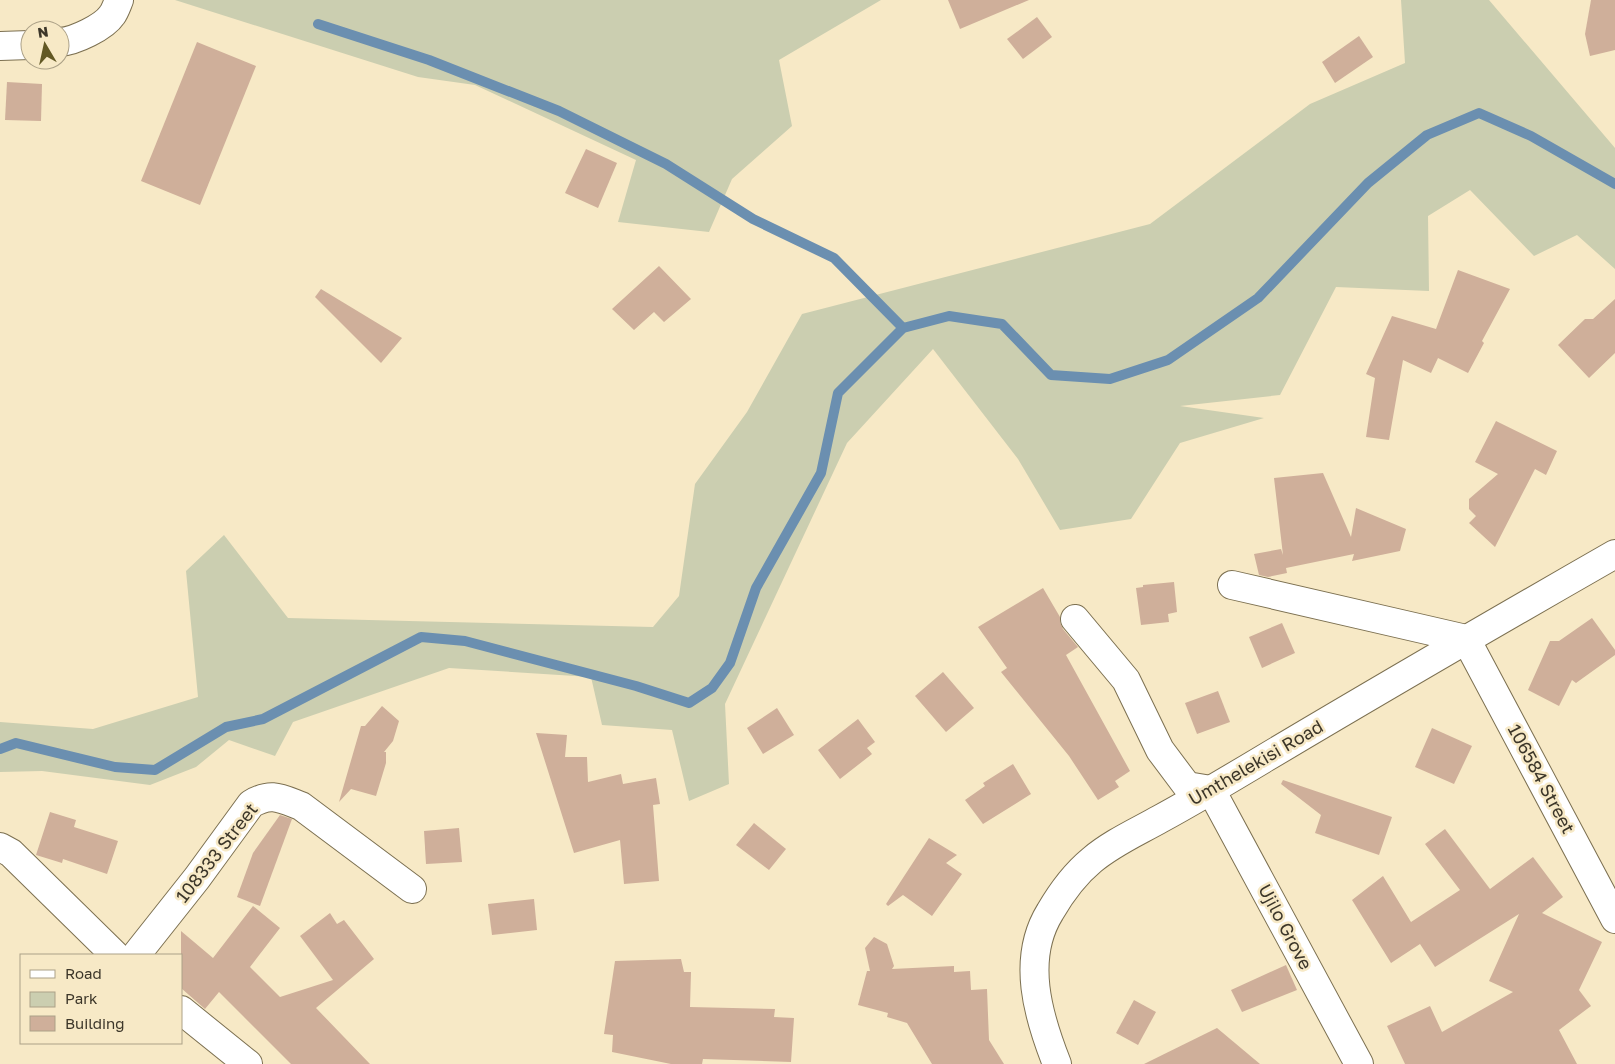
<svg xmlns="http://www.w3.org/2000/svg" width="1615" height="1064" font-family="'Golos Text',sans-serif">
<rect width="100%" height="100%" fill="#f7e9c6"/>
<!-- green -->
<g fill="#cbceb0">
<polygon points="175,0 881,0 779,60 792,126 732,179 709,232 618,222 636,160 475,85 418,77"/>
<polygon points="1401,0 1489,0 1615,148 1615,269 1577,235 1534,256 1470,190 1428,216 1429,291 1336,287 1280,395 1180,406 1264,418 1180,443 1131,519 1060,530 1018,459 933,349 847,443 725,704 729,784 689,801 672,730 602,725 591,677 449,668 293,722 275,756 229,740 196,767 150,785 42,771 0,772 0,722 93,729 198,697 186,571 224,535 288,618 653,627 679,596 695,484 747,412 802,314 1150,224 1310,104 1405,63"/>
</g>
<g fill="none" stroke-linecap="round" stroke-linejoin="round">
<!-- stream -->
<g stroke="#6b8fb0" stroke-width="10">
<polyline points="318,24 429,60 559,111 666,164 753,219 834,258 903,328"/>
<polyline points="0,749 16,743 115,767 155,770 226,727 263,719 421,637 465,641 636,686 689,703 712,688 730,663 756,588 821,473 838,393 903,328 949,316 1002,324 1051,375 1110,379 1168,360 1258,298 1368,183 1427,135 1479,113 1531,136 1615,184"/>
</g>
</g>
<!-- building -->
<g fill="#cfaf9a">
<polygon points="948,0 1029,0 960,29"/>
<polygon points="1591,0 1615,0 1615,50 1590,56 1585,34"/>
<polygon points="1037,17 1052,37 1023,59 1007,39"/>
<polygon points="1359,36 1373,57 1335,83 1322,62"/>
<polygon points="197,42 256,66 200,205 141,181"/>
<polygon points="7,82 42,84 41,121 5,120"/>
<polygon points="586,149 617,163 598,208 565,193"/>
<polygon points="659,266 691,299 664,322 654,312 634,330 612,309"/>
<polygon points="1458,270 1510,289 1482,341 1484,343 1468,373 1438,358 1431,373 1403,360 1389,440 1366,437 1375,378 1366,374 1392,316 1436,329"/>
<polygon points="321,289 402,338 381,363 315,297"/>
<polygon points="1615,299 1615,353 1589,378 1558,345 1585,319 1593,319"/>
<polygon points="1496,421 1557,451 1546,475 1535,469 1495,547 1469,523 1476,516 1469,509 1469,499 1498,474 1475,462"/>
<polygon points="1323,473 1351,537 1356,508 1406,529 1400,551 1352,561 1354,554 1286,568 1287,573 1268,577 1259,575 1254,554 1281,549 1283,555 1274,478"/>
<polygon points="1174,582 1177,612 1168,614 1169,622 1141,625 1136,588 1143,587 1143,585"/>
<polygon points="1043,588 1060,617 1060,622 1063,629 1078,647 1066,655 1130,771 1115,781 1119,787 1098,800 1069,756 1001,672 1007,668 978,627"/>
<polygon points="1592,618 1615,650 1615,655 1576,683 1572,680 1559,706 1528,690 1550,641 1559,641"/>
<polygon points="1282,623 1295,653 1262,668 1249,637"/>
<polygon points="943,672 974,708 946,732 915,696"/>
<polygon points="1218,691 1230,722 1197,734 1185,703"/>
<polygon points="382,706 399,721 393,741 384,752 386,752 386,763 376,796 351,789 339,802 361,726 365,726"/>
<polygon points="777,708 794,735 763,754 747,728"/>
<polygon points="858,719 875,742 867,748 872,754 840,779 818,750"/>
<polygon points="1432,728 1472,746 1454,784 1415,767"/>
<polygon points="536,733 567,735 565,757 587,757 588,782 621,774 623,784 656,778 660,804 653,805 659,881 624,884 620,840 574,853"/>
<polygon points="1013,764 1031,794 983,824 965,800 985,786 983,783"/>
<polygon points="1283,780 1392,817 1379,855 1315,833 1321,815 1281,784"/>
<polygon points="50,812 76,820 74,827 118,841 107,874 63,859 62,863 36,855"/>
<polygon points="280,815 292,819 260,906 237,897 253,853"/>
<polygon points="754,823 786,849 769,870 736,845"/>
<polygon points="459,828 462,862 426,864 424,831"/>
<polygon points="1445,829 1490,889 1533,857 1563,897 1542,913 1602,942 1579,990 1591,1006 1559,1030 1577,1064 1405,1064 1387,1026 1430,1006 1442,1032 1513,992 1489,981 1519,914 1435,967 1420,944 1391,963 1352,900 1383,876 1411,922 1460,890 1425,844"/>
<polygon points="929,838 957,855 946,863 962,874 932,916 903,895 888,906 886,904"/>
<polygon points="534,899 537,930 492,935 488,904"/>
<polygon points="253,906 280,928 250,967 280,997 333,980 300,936 330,913 337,924 344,920 374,959 316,1008 370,1064 291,1064 219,992 205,1009 181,988 181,931 213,958"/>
<polygon points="874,937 887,944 894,966 892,969 954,966 954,972 970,971 971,990 987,989 989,1040 1004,1064 932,1064 907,1023 887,1017 888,1013 858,1005 867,971 870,971 865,948"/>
<polygon points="681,959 684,972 691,972 690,1007 775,1009 774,1017 794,1018 791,1062 703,1059 702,1064 671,1064 612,1052 613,1035 604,1034 615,961"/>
<polygon points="1286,965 1297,990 1242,1012 1231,990"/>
<polygon points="1134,1000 1156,1012 1138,1045 1116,1033"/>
<polygon points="1217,1028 1260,1064 1144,1064"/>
</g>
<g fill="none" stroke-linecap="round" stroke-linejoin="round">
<!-- street casing -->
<g stroke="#7c7051" stroke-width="30">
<g id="street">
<path d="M60,42C75,41 104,27 112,15C115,11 117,5 119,0"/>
<polyline points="0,46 30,45"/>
<polyline points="1232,585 1466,639 1615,919"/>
<polyline points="1075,619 1126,680 1160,750 1187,786 1211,790 1359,1064"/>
<polyline points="0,847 11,853 115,955"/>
<path d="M136,955L197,878L251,804C271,792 280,798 301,806L412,889"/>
<polyline points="181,1010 248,1064"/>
<path d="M1057,1064C1038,1016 1021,959 1050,912C1061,893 1075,874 1092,860C1112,843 1137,832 1160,819C1195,800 1230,779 1265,758C1381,689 1498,621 1615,554"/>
</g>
</g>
<!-- street -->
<use href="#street" stroke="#fff" stroke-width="28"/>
</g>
<g text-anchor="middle" stroke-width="5" stroke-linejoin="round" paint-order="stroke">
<!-- street labels -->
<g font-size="18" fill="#3c3629" stroke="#f7e9c6">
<text transform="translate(1256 763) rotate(-30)" y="6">Umthelekisi Road</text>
<text transform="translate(1541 779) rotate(62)" y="6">106584 Street</text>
<text transform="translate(217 853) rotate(-52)" y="6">108333 Street</text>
<text transform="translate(1285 927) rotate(62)" y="6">Ujilo Grove</text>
</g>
</g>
<!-- legend -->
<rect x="20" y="954" width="162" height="90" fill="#f7e9c6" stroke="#aca187"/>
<rect x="30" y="970" width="25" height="8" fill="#ffffff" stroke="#aca187"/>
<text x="65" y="979" font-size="15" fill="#3c3629">Road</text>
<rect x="30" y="992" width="25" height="15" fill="#cbceb0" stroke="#aca187"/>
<text x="65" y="1004" font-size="15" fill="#3c3629">Park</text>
<rect x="30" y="1016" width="25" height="15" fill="#cfaf9a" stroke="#aca187"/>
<text x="65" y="1029" font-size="15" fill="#3c3629">Building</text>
<!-- north arrow -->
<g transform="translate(45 45) rotate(351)"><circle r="24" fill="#f7e9c6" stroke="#aca187"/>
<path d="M0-4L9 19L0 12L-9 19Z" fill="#625824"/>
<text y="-8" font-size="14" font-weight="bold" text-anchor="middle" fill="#3c3629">N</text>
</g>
</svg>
